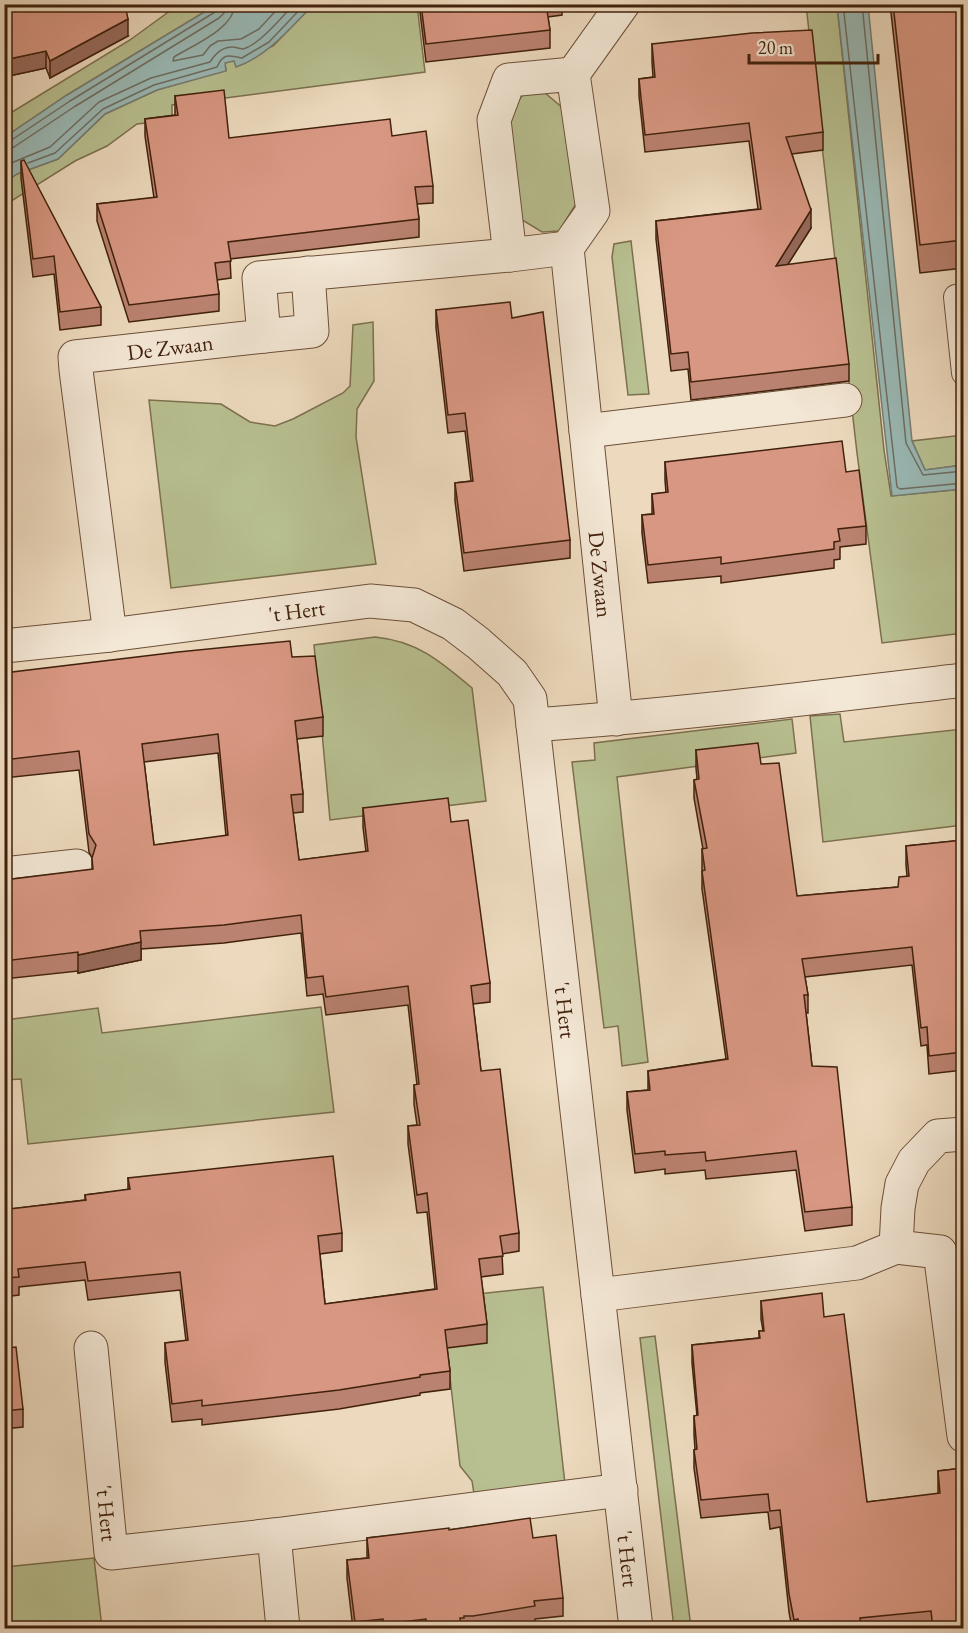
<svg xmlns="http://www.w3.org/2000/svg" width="968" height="1633" font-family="'EB Garamond',serif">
<rect width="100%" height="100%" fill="#eddabe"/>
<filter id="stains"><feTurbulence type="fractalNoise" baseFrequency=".00333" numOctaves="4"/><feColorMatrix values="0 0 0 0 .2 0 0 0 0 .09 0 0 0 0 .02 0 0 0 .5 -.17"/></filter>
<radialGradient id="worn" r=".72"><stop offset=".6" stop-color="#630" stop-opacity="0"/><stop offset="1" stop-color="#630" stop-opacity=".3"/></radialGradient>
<!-- green -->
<g fill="#b8c091" stroke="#7c704e" stroke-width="1.5">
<polygon points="178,5 216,5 67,95 5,137 4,117 130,40"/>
<polygon points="313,5 417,5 425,72 172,105 172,120 137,124 107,146 75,161 5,205 5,182 17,174 58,159 105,114 157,90 226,70 225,63 273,46"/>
<polygon points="806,5 837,5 884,450 891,496 963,489 963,633 882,643 857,453"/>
<polygon points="544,92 565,110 576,204 559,231 542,232 519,218 507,116 524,93"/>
<polygon points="631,241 649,394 628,395 612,257 614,244"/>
<polygon points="373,322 374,381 357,409 356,437 376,564 171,588 149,400 221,404 250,422 275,426 293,419 343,393 350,386 353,325"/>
<polygon points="963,435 963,465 925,470 912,441"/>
<path d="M375,637C417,641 440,661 472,688L486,801L330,820L314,645Z"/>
<polygon points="840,714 844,742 963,729 963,825 823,842 810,716"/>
<polygon points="792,719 796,753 617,777 648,1062 622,1066 618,1026 604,1028 572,762 595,760 594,743"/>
<polygon points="321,1007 334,1112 28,1144 21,1079 5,1080 5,1020 98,1008 102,1033"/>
<polygon points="543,1287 565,1484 474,1494 472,1481 460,1466 441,1298"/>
<polygon points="655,1336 691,1628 674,1628 640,1338"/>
<polygon points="94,1558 102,1628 5,1628 5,1567"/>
</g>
<!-- water -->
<g fill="#9abab7" stroke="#767d73" stroke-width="1.5">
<path d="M216,5H313C290,28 268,56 236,67L234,61L225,63L226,71L157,90L105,114L58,159L17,174L5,182V137L67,95Z"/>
<polygon points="837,5 868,5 912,441 925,470 963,465 963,489 892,496"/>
</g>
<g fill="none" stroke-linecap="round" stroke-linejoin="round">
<!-- shore -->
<g stroke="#6e6e62" stroke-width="1.5">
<path d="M235,4C234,29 193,45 174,57L173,61L203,55L210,46L218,41L241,39L259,29L282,4"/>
<polyline points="843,4 897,487 900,489 964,483"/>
<polyline points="862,4 906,443 923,475 964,471"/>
<polyline points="4,142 10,141 70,101 215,12 218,4"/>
<polyline points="4,149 14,147 74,107 219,18 224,13 226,4"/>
<path d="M28,163L55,153L103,109L154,85L217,67C223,53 229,55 242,58L269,42L305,4"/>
<path d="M4,166L50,147L99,102L151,78L210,62C216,53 222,47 233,47C235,47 241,49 243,49C259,45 282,17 294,4"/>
</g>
<!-- service casing -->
<g stroke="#6c4f38" stroke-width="26">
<polyline id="service" points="964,296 956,297 964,373"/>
</g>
<!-- minor casing -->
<g stroke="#6c4f38" stroke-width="35">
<g id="minor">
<polygon points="573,74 593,211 567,248 510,255 494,120 509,80"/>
<polyline points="573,74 623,4"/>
<path id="s1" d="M567,248L616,719"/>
<path id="s2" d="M510,255L259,278L264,336L75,357L76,370L110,635L370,601L414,605L453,624L478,643L512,673L530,699L636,1628"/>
<polyline points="264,336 312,331 308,273"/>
<polyline points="586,431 845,400"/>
<polyline points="4,646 110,635"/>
<path d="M533,725C677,715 820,697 964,680"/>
<polyline points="4,874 77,866"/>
<polyline points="896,1247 940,1252 964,1436"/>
<polyline points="598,1295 857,1263 896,1247 898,1208 902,1184 914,1161 938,1136 964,1134"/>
<path id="s3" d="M91,1348L111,1553L274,1535"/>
<polyline points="283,1628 274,1535 621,1490"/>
</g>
</g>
<!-- service -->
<use href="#service" stroke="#f3e7d5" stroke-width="24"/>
<!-- minor -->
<use href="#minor" stroke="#f3e7d5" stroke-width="33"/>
</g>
<!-- wall -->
<g fill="#ba8270" stroke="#41210c" stroke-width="1.5" fill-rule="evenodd">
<polygon points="4,4 128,36 50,78 46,68 4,77"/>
<polygon points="419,4 562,4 562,15 548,17 550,30 550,48 426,62"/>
<polygon points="890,4 963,4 963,268 920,273"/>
<polygon points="652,44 823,132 823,150 792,154 811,228 788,264 849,364 849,381 691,400 688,369 671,371 656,239 656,221 758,209 749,141 645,152 639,96 639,79 653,77 652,62"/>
<polygon points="175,96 229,138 392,136 433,186 433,203 417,204 419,219 419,237 230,259 231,278 217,280 219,294 219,311 129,322 97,221 97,204 154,198 145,136 145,119 175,115"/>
<polygon points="21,161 101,307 101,325 60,330 54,274 33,277 21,178"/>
<polygon points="436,310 512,318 570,540 570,558 464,571 455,501 455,483 471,481 465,431 448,433 436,328"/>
<polygon points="665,462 846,472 866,526 866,544 840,547 840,559 834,560 834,568 721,583 721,576 648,583 642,533 642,515 652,514 652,494 666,493 665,480"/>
<path d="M292,657L323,717V736L297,739L303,794V812L293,813L299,860L366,852L363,827V808L451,822L490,983V1002L473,1004L481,1071L519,1233V1251L502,1254L503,1274L481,1277L487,1324V1343L447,1348L450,1371V1389L420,1393V1395L339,1409L202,1425V1419L172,1422L165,1362V1343L186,1341L180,1290L88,1300L85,1280L19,1287V1295L4,1297V1159L10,1209L85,1200V1195L128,1190V1178L342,1233V1251L320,1254L325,1304L435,1289L427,1212L417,1213L408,1144V1126L417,1125L414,1104V1085H417L408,1005L326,1015L323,994L307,996L301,933L224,943L141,949V960L78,973V971L4,979V880L92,870V858L89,852L79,770L4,778V673ZM218,753L226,836L154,845L144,762Z"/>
<polygon points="696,750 761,764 797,896 898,887 907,876 906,865 906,846 963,840 963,1070 929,1074 927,1045 921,1046 912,965 805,977 808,995 808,1013 806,1013 812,1066 852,1207 852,1225 805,1231 796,1170 706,1179 705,1170 665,1174 665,1169 635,1173 627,1110 627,1092 648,1090 648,1071 726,1059 702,889 702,849 703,849 694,798 694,780 697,779 696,768"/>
<polygon points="761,1301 824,1317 867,1502 938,1494 938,1471 963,1468 963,1629 792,1629 789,1612 780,1527 770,1529 768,1512 701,1518 694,1468 694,1450 695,1450 694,1434 694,1416 697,1416 692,1363 692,1345 759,1338 759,1331 763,1331 761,1319"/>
<polygon points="4,1333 6,1348 23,1409 23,1427 4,1429"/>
<polygon points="449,1530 533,1538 563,1598 563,1616 535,1619 535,1624 508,1629 353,1629 347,1578 347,1560 367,1558 367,1538"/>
</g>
<!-- shaded-wall -->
<g fill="#976a5b" stroke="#41210c" stroke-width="1.5">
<polygon points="128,19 128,36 50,78 50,61"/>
<polygon points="46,51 46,68 4,77 4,60"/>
<polygon points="811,210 811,228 776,283 776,266"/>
<polygon points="141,942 141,960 78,973 78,955"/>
</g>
<!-- building -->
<g fill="#d89782" stroke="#41210c" stroke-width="1.5" fill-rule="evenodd">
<polygon points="5,4 125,4 128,19 50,61 46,51 4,60 4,17 7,16"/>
<polygon points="421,4 546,4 550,30 426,44"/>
<polygon points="893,4 963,4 963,240 920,245"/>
<polygon points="812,30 823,132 786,137 811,210 776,266 836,258 849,364 691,382 688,352 671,354 656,221 761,209 749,123 645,135 639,79 655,77 652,44 752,33"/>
<polygon points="224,90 229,138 390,119 392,136 426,131 433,186 415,187 419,219 228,242 231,261 215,263 219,294 129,305 97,204 157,197 145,119 178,115 175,96"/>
<polygon points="24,160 101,307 60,312 54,256 33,259 21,161"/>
<polygon points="510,302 512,318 543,312 570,540 464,553 455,483 473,481 465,413 448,415 436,310"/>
<polygon points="842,441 846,472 859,470 866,526 838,529 840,541 834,542 834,549 721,564 721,557 648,565 642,515 654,514 652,494 668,492 665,462"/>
<path d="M290,641L292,657L315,656L323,717L295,721L303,794L291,795L299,860L368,851L363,808L448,798L451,822L468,820L490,983L471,986L481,1071L500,1069L519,1233L500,1236L503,1256L479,1259L487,1324L445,1330L450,1371L420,1375V1377L339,1390L202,1406V1400L172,1404L165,1343L188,1340L180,1272L88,1281L85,1262L18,1269L19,1277L4,1278V1159L10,1209L86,1200L85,1195L130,1189L128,1178L333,1156L342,1233L318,1236L325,1304L437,1289L427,1193L417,1195L408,1126L420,1125L414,1085L419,1084L408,986L326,997L323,976L307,978L301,915L224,925L140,931L141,942L78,955V952L4,961V880L93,869L92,858L96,845L89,834L79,751L4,760V673L178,652ZM218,734L228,835L154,845L142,744Z"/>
<polygon points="758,743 761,764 779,763 797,896 898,887 899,877 909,876 906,846 963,840 963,1052 929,1056 927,1027 921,1028 912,947 802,959 808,995 804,995 812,1066 837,1067 852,1207 805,1212 796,1151 706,1161 705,1152 665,1155 665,1151 635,1154 627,1092 650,1090 648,1071 728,1059 702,871 705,870 702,849 707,848 694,780 699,779 696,750"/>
<polygon points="822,1293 824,1317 844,1314 867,1502 940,1493 938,1471 963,1468 963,1557 961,1557 963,1577 963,1628 933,1629 931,1611 860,1618 861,1629 799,1629 798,1619 794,1620 789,1594 780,1510 770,1511 768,1494 701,1500 694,1450 697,1449 694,1416 698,1415 692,1345 760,1338 759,1331 764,1331 761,1301"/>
<polygon points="4,1333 6,1348 16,1347 23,1409 4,1411"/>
<polygon points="530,1518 533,1538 556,1535 563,1598 534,1601 535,1606 473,1616 464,1616 464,1618 460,1618 461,1629 427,1629 426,1619 384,1624 383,1619 355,1622 347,1560 369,1558 367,1538 449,1528 449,1530"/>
</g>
<g text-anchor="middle" stroke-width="6" stroke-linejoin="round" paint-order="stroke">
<!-- street labels -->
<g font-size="22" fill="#41210c" stroke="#f3e7d5">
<text transform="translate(170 347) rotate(-7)" y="8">De Zwaan</text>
<text dy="8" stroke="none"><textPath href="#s1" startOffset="328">De Zwaan</textPath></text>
<text dy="8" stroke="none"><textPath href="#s2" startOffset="969">'t Hert</textPath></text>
<text dy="8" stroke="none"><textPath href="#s2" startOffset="1552">'t Hert</textPath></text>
<text dy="8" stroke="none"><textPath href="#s3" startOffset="166">'t Hert</textPath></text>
<text dy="8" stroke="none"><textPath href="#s2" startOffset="2104">'t Hert</textPath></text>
</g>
</g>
<!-- margin -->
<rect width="968" height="1633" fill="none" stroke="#eddabe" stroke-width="24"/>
<rect x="6" y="6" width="956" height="1621" fill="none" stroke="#41210c" stroke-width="3"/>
<rect x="12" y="12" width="944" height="1609" fill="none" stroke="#41210c" stroke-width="1.5"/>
<!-- scale -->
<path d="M749 54v9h129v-9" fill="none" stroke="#41210c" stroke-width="3"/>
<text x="758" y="54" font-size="18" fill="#41210c" stroke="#f3e7d5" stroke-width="4.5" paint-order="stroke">20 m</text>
<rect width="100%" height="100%" filter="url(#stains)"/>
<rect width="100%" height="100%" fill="url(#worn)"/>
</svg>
